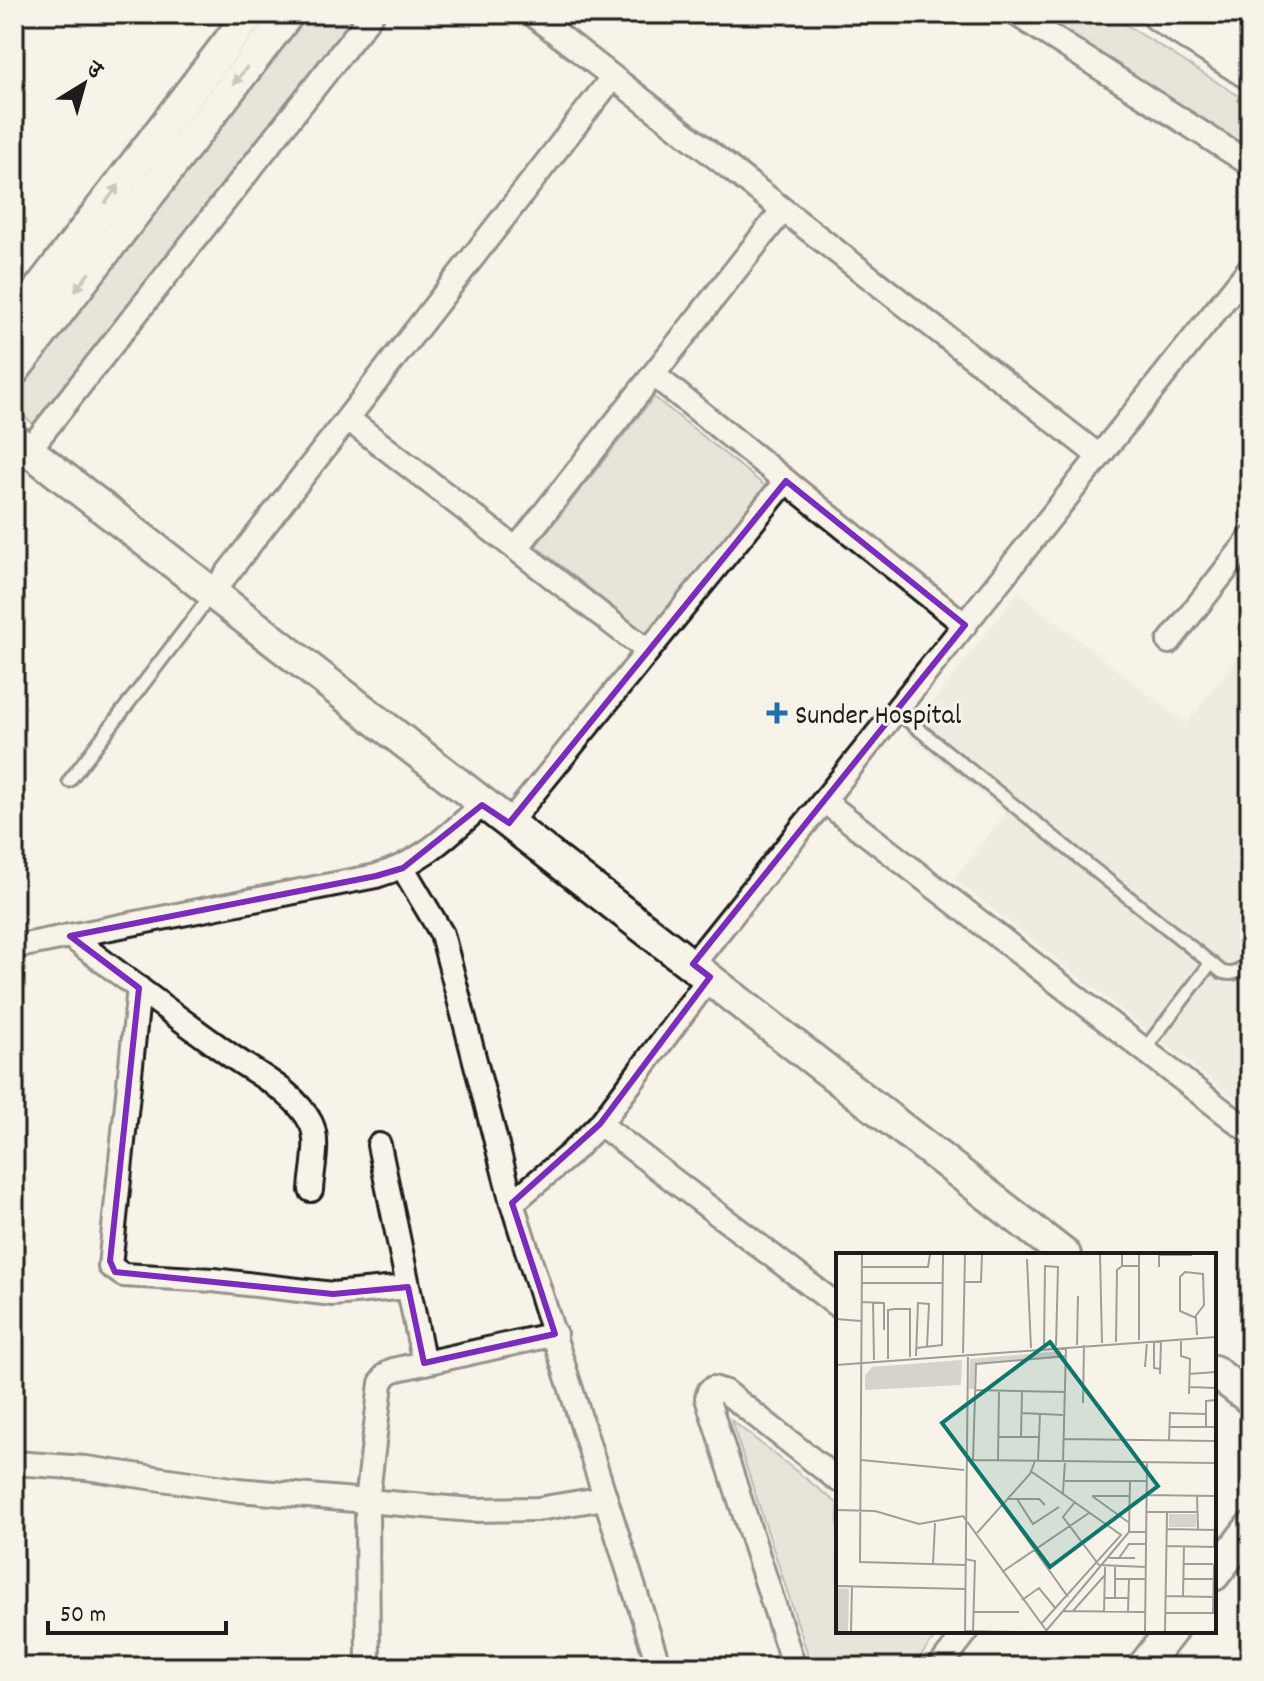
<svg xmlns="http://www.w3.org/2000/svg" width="1264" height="1681" font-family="Dekko,'Playpen Sans Deva',sans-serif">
<rect width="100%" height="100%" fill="#f7f3e8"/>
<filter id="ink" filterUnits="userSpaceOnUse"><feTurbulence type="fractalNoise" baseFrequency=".0125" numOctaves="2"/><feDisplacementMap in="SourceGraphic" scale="16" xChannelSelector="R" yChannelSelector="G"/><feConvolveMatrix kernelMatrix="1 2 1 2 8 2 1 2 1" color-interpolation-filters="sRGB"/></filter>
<g filter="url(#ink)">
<!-- built -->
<polygon fill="#e6e3d9" points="1018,592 1186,724 1250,642 1250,1110 954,879 1006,813 907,735"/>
<!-- green -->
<g fill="#d7d3cb" stroke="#7a7874" stroke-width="2">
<polygon points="308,14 359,14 35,425 14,409 14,395"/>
<polygon points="1000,14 1109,14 1250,103 1250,174"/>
<polygon points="654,397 765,486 647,634 536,546"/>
<polygon points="731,1420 838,1504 838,1631 940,1631 912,1667 812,1667"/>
</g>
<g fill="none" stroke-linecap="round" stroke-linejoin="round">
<!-- lane casing -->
<g stroke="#1c1c1c" stroke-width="17">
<g id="lane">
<path d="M896,711L1222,972C1236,977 1242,969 1250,958"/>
<polyline points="69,781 212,594"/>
<polyline points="1144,1050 1211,963"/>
</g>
</g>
<!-- street casing -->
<g stroke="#1c1c1c" stroke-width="28">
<g id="street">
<polyline points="532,14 1099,456"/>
<polyline points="1016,14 1250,164"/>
<polyline points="654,375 965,625"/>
<polyline points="348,419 648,651"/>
<polyline points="29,450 372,14"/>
<polyline points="516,549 782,211"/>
<polyline points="212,593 612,78"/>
<polyline points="1169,642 1250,539"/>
<polyline points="824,801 1250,1132"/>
<polyline points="509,823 786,481"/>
<polyline points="403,868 442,934 512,1203 659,1667"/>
<path d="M70,936C122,976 174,1015 227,1053C254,1073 295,1091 311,1123C320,1141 312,1170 311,1190"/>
<path d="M14,947L376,876C421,863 448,836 482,805"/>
<polyline points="693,964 1250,268"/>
<polyline points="139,988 110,1266 123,1275 213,1280 333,1294 408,1287"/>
<polyline points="600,1124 838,1306"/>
<polyline points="379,1145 424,1363"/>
<polyline points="512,1203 569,1155 600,1124 710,977"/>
<polyline points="14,1463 86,1468 238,1490 472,1510 538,1509 605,1498"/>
<polyline points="368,1667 367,1502 381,1383 386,1375 393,1370 555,1334"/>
<polyline points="794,1667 707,1398 709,1391 713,1388 726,1392 838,1480"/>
<polyline points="939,1667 967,1631"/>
</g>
</g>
<!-- secondary casing -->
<g stroke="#1c1c1c" stroke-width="36">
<g id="secondary">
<polyline points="14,322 250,14"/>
<polyline points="14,370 288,14"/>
<polyline points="14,439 1065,1255"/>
<polyline points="1214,1371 1250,1399"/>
<polyline points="1214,1575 1250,1528"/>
<polyline points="1143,1667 1171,1631"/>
</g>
</g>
<!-- primary casing -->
<g stroke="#1c1c1c" stroke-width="40">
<g id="primary">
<polyline points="1160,14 1250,72"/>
<polyline points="1216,14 1250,36"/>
</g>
</g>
<!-- lane -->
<use href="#lane" stroke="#f7f3e8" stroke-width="11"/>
<!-- street -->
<use href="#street" stroke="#f7f3e8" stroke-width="22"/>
<!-- secondary -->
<use href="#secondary" stroke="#f7f3e8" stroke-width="30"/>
<!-- primary -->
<use href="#primary" stroke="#f7f3e8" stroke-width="34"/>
</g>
<!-- one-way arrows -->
<defs><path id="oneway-solid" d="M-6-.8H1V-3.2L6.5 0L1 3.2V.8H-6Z" transform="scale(2)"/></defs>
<g fill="#94928c">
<use href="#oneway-solid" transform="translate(240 76) rotate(128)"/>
<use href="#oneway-solid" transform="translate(112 194) rotate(-53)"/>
<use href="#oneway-solid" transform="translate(82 282) rotate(128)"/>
</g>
</g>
<!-- marked area -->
<path d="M0 0H1264V1681H0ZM786,481L965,625L693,964L710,977L600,1124L512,1203L555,1334L424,1363L408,1287L333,1294L115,1272L110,1261L139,988L70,936L376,876L403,868L482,805L509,823Z" fill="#f7f3e8" fill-opacity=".55" fill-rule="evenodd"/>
<path fill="none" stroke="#7b2cbf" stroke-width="6" stroke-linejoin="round" d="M786,481L965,625L693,964L710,977L600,1124L512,1203L555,1334L424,1363L408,1287L333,1294L115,1272L110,1261L139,988L70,936L376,876L403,868L482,805L509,823Z"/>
<!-- markers -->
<path fill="#1f6fb2" stroke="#f7f3e8" stroke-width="3" d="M773 701h8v8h8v8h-8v8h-8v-8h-8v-8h8z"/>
<g text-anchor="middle" stroke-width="6" stroke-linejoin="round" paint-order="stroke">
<!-- poi labels -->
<g font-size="28" fill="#1c1c1c" stroke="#f7f3e8" text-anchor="start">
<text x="795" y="723">Sunder Hospital</text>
</g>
</g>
<!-- overview -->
<g transform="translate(836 1253)">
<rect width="380" height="380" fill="#f7f3e8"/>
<path d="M226,98V105L139,111L138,136H133L134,106ZM126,107L125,132L29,137V122L36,114ZM333,261H360V274H333ZM0,335L13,336L12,379H0Z" fill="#d7d3cb"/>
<path fill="none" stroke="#9f9d96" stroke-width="2" d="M26,1L24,309L129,312M264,1L266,90M286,1V13H303M191,6L195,95M26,14H92L94,1M323,14V2H356M129,29H145L146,1M26,30H107M26,49L48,50V77M37,49L38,107M359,64L368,52L367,21L349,19L344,24V58L360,65L361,82M0,66L25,68M303,87V1M345,87V103L354,106L353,141M280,89L281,17L286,13M318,89V115L324,116M241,92L242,43M208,94L209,13L222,14L220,93M80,95L106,92L107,1M127,100L129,1M80,103L82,50L93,51L91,94M52,106V57L58,56H74V104M0,112L380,84M309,114L311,89M324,121L325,88M353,121L380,119M353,134L380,135M139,137L229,139M247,150L248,92M186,160L227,162M334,174H380M370,174V148L380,147M162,184H203M185,184L186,139M228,186L380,188M333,187L334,160L370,161M25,207L128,217M130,207L380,210M137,207L140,111L230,103M162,207L163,138M202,208L204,161M227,208L230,95M196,219L285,282L205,371M229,228H311M294,228L293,279H310M227,240L229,208M311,242L380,243M256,243L292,269M256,243H293M361,243L362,276M172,246H203L209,252M181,246L197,271L223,254M239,249L227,264L263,312L310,314M167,252L232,344M0,257L39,258L83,271L127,263L210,377M310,259H362M331,276L379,277M141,280L194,221L199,208M330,293L380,294M378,294L380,243M273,305H299M283,305L293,291H310M129,306L139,308L137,379M97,311L99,270M347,311H377M166,319L253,260M279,326H310M348,326H378M0,333L130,336M330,343L378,344M347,343L348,293M268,345H293M279,345V314M186,347L203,335L220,356M227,358L293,279M237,358L268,323M138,359H183M268,359L269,314M292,359L293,326M329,360H380M377,360L378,311M128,378L184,379M15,379L16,333M129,379L132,102M209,379L227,358L309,359M309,379L311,210M329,379L331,259"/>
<path fill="#0f766e" fill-opacity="0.15" stroke="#0f766e" stroke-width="4" d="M214,89L322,233L214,314L106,170Z"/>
<rect width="380" height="380" fill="none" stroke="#1c1c1c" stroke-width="4"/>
</g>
<!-- margin -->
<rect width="1264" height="1681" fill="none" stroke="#f7f3e8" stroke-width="48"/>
<rect x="24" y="24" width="1216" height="1633" fill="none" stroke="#1c1c1c" stroke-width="3" filter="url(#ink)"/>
<!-- north arrow -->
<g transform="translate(84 84) rotate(37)" stroke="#f7f3e8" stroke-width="6" paint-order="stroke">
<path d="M0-6L14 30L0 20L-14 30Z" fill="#1c1c1c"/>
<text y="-12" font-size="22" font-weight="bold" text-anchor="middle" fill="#1c1c1c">उ</text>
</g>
<!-- scale -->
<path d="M48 1621v12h178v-12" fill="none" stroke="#1c1c1c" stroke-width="4"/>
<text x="60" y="1621" font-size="24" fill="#1c1c1c" stroke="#f7f3e8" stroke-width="6" paint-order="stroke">50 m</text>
</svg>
